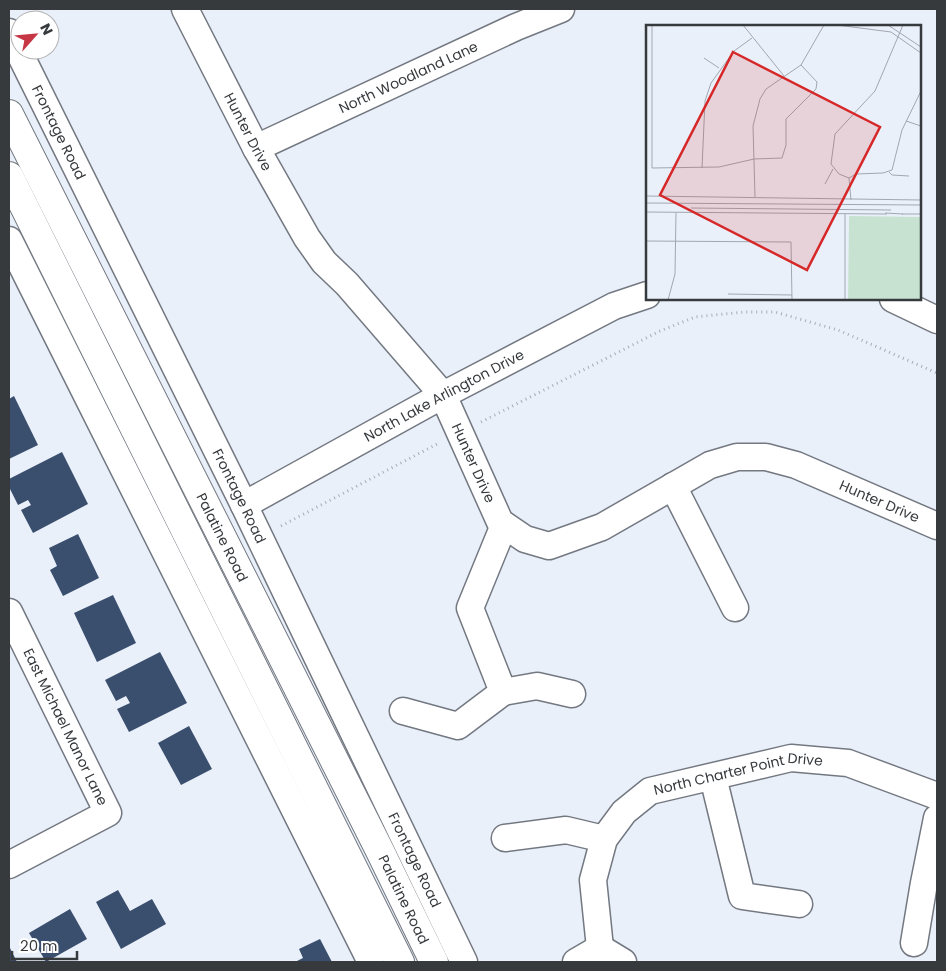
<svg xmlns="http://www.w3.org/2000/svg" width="946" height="971" font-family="Poppins,sans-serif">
<rect width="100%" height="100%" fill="#eaf0fa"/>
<!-- building -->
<g fill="#3a4e6e">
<polygon points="14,396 38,445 9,459 9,399"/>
<polygon points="62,452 88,504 33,533 21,510 31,505 28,500 18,505 9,487 9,479"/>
<polygon points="78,534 99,578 63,596 50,570 57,566 49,548"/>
<polygon points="113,595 136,643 97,662 74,613"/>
<polygon points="160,652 187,703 129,732 117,709 130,703 126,696 116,701 105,680"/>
<polygon points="189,726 212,769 181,785 158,743"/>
<polygon points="118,890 130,911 152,899 166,924 121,949 96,902"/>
<polygon points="70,909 87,939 46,962 29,933"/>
<polygon points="320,939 332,962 295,962 303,958 299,949"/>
<polygon points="9,946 17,962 9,962"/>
</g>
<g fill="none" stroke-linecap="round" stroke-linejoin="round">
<!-- minor casing -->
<g stroke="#737881" stroke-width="29">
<g id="minor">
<path id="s1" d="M185,9L256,148L307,238L324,262L347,284L443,395L500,522L525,539L549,546L602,527L710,465L737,457H766L796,465L937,526"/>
<path id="s2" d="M9,32L244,505L464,962"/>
<path id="s3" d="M256,148L516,27L561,9"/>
<polyline points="9,240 371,962"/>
<polyline points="893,299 937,320"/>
<polyline points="673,486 735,608"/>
<path id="s4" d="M244,505L443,395L614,306L647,295"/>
<path id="s5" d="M9,612L108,813L9,865"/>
<polyline points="503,692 537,686 572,694"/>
<polyline points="403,711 458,726 503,692 470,608 504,525"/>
<polyline points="713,777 742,896 799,904"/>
<polyline points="505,838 566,830 604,839"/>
<polyline points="914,943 924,883 937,818"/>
<polyline points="600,948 623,962"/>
<path id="s6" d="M576,962L600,948L593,880L604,839L624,812L650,791L791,758L848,763L937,796"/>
</g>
</g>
<!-- highway casing -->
<g stroke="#737881" stroke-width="30">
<g id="highway">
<path id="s7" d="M9,114L380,851L434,962"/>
<polyline points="9,176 400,962"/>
</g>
</g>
<!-- path -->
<g stroke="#a8adb4" stroke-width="3" stroke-dasharray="1 4" stroke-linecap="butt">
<polyline points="481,422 660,331 695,317 745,312 775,312 838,330 937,373"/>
<polyline points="281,526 439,443"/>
</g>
<!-- minor -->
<use href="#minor" stroke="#fff" stroke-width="26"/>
<!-- highway -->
<use href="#highway" stroke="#fff" stroke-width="28"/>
</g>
<g text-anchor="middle" stroke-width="5" stroke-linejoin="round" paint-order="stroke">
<!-- street labels -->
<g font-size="14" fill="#373a3d" stroke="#fff">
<text dy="5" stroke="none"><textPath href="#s3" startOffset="168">North Woodland Lane</textPath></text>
<text dy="5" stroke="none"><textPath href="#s1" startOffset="138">Hunter Drive</textPath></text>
<text dy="5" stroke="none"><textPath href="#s2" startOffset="112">Frontage Road</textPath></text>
<text dy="5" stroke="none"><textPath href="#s4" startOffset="228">North Lake Arlington Drive</textPath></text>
<text dy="5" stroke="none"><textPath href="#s1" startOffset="542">Hunter Drive</textPath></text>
<text dy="5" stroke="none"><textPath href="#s2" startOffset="518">Frontage Road</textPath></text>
<text dy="5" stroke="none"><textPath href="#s1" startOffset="1022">Hunter Drive</textPath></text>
<text dy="5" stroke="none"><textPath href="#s7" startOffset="474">Palatine Road</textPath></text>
<text dy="5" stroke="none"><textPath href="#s5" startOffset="128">East Michael Manor Lane</textPath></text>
<text dy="5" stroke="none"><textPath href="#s6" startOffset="296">North Charter Point Drive</textPath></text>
<text dy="5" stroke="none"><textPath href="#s2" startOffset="922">Frontage Road</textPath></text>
<text dy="5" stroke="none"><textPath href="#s7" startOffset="879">Palatine Road</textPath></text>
</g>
</g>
<!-- overview -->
<g transform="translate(646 25)">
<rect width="275" height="275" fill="#eaf0fa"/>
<path d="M203,191L275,192V275H202Z" fill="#c8e2d1"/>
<path d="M220,210L235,217L238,228L235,236L212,233V212ZM222,247H240V263H222Z" fill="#c8e2d1"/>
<path fill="none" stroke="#a2a7ae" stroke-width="1" d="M6,0V143L73,142L108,134L136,133L140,120V94L170,64L171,57L155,40M97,0L138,51M191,0L245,7L275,28M242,0L275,22M58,33L73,43M260,96L275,101M56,143L59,76L65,58L88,26L106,13M243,147L246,150L263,151M203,153L210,149L237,148L246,145L256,105L275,66M179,159L187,144M0,171L275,175M109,172L107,101L114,74L120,64L155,40L178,0M205,175L203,153L193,149L185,139L189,109L229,66L257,0M0,178L275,180M45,183L245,185M0,187L241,189M239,188L257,189M256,189H275M0,216L145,217L146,275M82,269L146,270M22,275L29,249L30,188M199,275V189"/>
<path fill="#d62828" fill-opacity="0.15" stroke="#d62828" stroke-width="2.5" d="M87,27L234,102L161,245L14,170Z"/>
<rect width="275" height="275" fill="none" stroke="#373a3d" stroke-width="2.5"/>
</g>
<!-- border -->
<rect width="946" height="971" fill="none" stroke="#373a3d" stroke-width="20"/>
<!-- north arrow -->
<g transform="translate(35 35) rotate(63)"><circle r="24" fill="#ffffff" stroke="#afb0b1"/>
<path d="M0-4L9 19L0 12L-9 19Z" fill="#c63645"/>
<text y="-8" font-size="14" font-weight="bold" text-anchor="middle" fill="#373a3d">N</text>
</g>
<!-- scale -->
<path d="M12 951v8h65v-8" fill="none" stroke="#373a3d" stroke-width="2.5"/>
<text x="20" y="951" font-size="15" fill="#373a3d" stroke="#ffffff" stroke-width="4" paint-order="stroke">20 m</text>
</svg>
